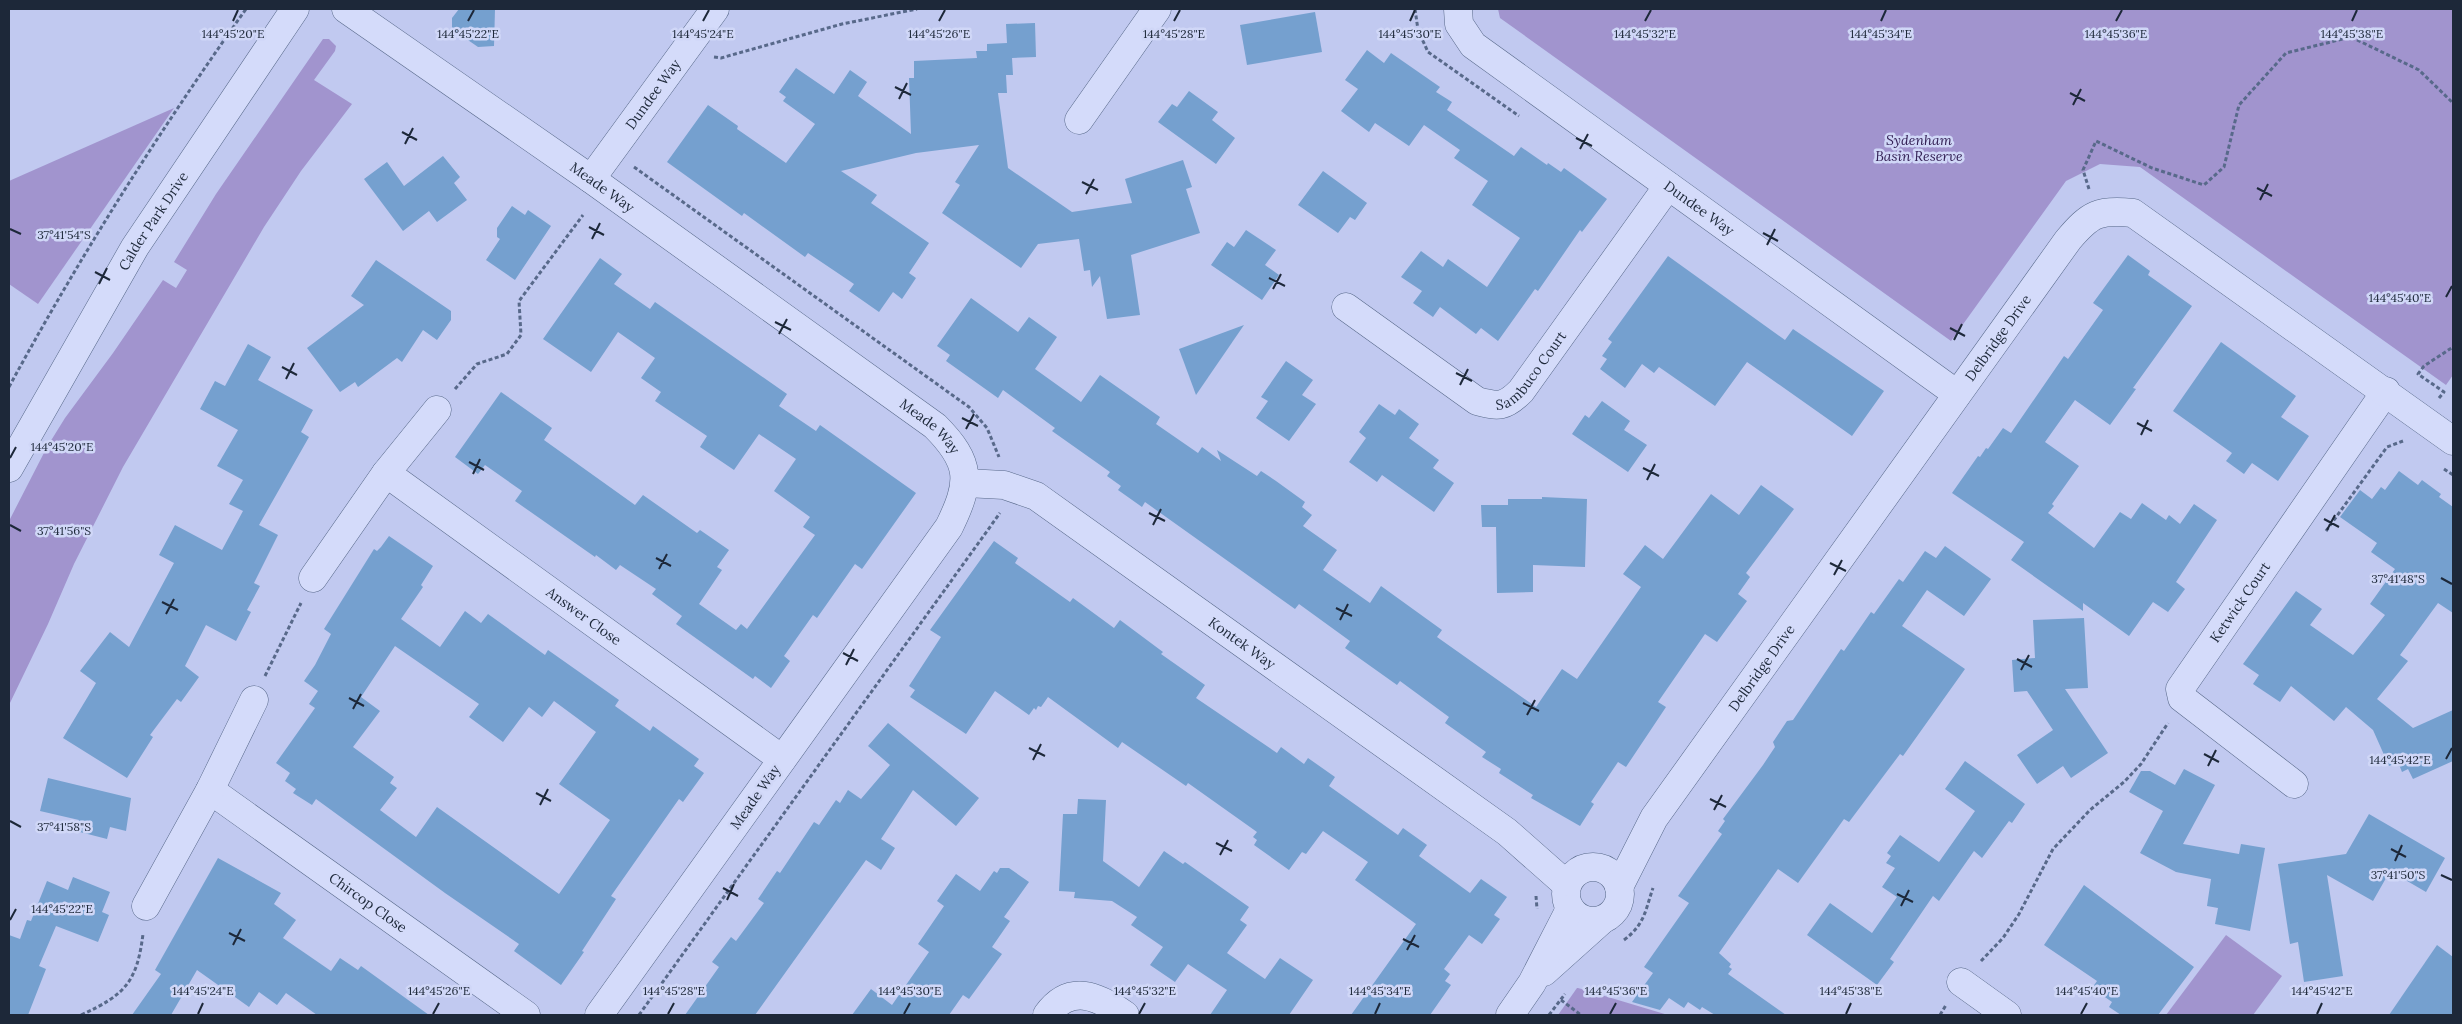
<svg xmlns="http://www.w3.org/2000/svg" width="2462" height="1024" font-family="Lora,serif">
<rect width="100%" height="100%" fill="#c1c9f0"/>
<!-- green -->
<g fill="#a194ce">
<polygon points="1498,9 2453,9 2453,375 2446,385 2140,167 2100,164 2066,181 1951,341 1500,18"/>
<polygon points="323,39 329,39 336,46 335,51 314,80 352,104 301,171 264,227 123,467 74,564 48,624 9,705 9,521 47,447 65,418 113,353 163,280 176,288 187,270 174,262 216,194"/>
<polygon points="174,108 38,304 9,284 9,181"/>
<polygon points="2226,935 2282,976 2253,1015 2166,1015"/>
<polygon points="1577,988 1578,988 1668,1015 1558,1015"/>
</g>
<!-- building -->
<g fill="#75a0cf" fill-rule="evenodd">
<polygon points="459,9 495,9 494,46 478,47 452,29 452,18"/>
<polygon points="1315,12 1322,52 1247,65 1240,25"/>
<polygon points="1035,23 1036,57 1012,58 1013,75 1006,75 1007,93 998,93 1008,168 1072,212 1132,203 1125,179 1183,160 1192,187 1186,189 1200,233 1131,255 1140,315 1107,319 1100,276 1092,287 1090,270 1084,271 1079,239 1038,244 1021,268 942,213 960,185 955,182 979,145 916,153 841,171 877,195 871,203 929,243 909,273 916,278 902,299 893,292 879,312 849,291 854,284 808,253 805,257 744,213 742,216 667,162 708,105 738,126 737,129 786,163 815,124 783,101 786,97 779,92 796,68 834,94 850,70 867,82 858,96 911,134 909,78 914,78 914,61 977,58 976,51 987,51 987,44 1007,43 1006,24"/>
<polygon points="1367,50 1384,63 1391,53 1440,87 1436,92 1452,102 1447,110 1514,156 1521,147 1547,165 1548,163 1561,172 1564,168 1607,199 1582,232 1580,230 1538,291 1535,289 1498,341 1481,328 1476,334 1440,307 1433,317 1413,303 1422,291 1401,277 1421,251 1443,267 1448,259 1487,287 1520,238 1472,205 1488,181 1454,158 1460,150 1424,125 1409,146 1375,123 1369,132 1341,111 1358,89 1345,80"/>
<polygon points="1189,91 1218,112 1212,120 1235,138 1216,164 1158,122 1172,104 1177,107"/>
<polygon points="443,156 460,177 454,183 467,200 437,222 429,211 403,231 364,179 387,162 404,186"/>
<polygon points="1323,171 1367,203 1355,220 1350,217 1338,233 1298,205"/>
<polygon points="512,206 525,215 528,210 551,226 515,280 486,260 500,239 497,237 497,228"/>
<polygon points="1246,230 1276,250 1265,265 1279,275 1262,300 1211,265 1227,242 1234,247"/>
<polygon points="2128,255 2150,271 2148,275 2192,306 2133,388 2136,389 2110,425 2075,400 2045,442 2079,466 2052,504 2054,506 2048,513 2094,548 2120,512 2131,519 2142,503 2166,520 2169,515 2180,524 2194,504 2217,520 2176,582 2185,589 2168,612 2153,602 2129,636 2083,603 2083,611 2011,560 2024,542 1952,493 1978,456 1980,457 1986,448 1988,449 2003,428 2011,433 2064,356 2068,359 2103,310 2093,303"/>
<polygon points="1668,256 1785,340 1793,329 1884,391 1852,436 1747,362 1715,406 1659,367 1654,373 1642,364 1625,388 1600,369 1607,359 1602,356 1612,342 1608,339"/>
<polygon points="600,258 622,274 614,284 650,309 655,302 787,394 779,406 816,431 820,425 916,493 862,569 855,564 817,618 813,615 784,656 790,661 771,688 755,676 753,679 676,624 682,616 652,594 656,589 620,565 616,570 596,555 595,557 515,501 522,491 485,465 478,474 455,457 501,392 552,428 544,440 635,505 643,495 697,533 700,530 729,550 717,567 722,570 699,604 736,630 741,624 747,629 815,535 803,527 810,517 774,491 796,459 759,434 734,470 700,447 707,436 655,401 661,392 641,378 655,358 618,332 591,372 543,339"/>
<polygon points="376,260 451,311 451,320 437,340 423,330 402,362 397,358 358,387 355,382 340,392 307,348 364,305 351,296"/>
<polygon points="971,298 1018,332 1029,317 1057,337 1035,369 1081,402 1100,375 1160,417 1156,424 1198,453 1202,447 1221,461 1217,450 1257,476 1261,471 1276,481 1305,502 1302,507 1312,515 1303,526 1337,550 1323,570 1370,603 1381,586 1442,630 1437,637 1536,707 1562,669 1577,679 1641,587 1623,574 1645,545 1663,559 1711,494 1739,515 1761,485 1794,509 1746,573 1750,577 1738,594 1747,601 1717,642 1705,634 1658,702 1666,707 1626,767 1618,762 1591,802 1594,804 1580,826 1531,798 1533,795 1499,773 1501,769 1482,757 1486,752 1445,723 1449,717 1400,681 1397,685 1345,648 1350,641 1299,604 1295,609 1145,502 1142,507 1118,490 1121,486 1107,476 1110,472 1052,431 1055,428 1003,390 998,398 946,361 950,355 937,346"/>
<polygon points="1244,325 1196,395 1179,349"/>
<polygon points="2221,342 2296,396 2281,417 2309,436 2278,481 2252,463 2244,474 2226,461 2232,453 2173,411"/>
<polygon points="248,344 271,357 258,380 313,410 301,432 309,437 259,525 278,535 254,583 260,586 247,610 251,612 236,641 206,625 185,666 199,677 181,702 177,699 150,735 153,737 127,778 63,738 96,683 80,671 110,632 129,647 174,563 159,555 175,525 222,550 243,511 229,504 243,480 217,466 238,430 200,409 215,381 225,386"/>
<polygon points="1286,361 1313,380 1302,395 1316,404 1289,441 1256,418 1268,401 1261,397"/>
<polygon points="1602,401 1630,421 1624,430 1647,445 1628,472 1572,434 1585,415 1589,418"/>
<polygon points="1379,404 1395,415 1399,409 1419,424 1409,438 1439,460 1433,468 1454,483 1434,512 1382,475 1377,482 1349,462 1366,438 1359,432"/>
<polygon points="2399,471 2418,485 2422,480 2441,494 2439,497 2453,507 2453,613 2438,603 2400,655 2408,661 2377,699 2413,728 2453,710 2453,761 2413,779 2408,769 2402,772 2398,762 2389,766 2373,730 2346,707 2334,721 2291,686 2280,702 2253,684 2259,675 2243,664 2296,591 2322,609 2310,625 2353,655 2385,615 2370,604 2395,569 2371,552 2377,543 2340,517 2360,490 2372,499 2381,487 2385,490"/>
<polygon points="1542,497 1587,499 1585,567 1533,565 1533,592 1497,593 1496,527 1482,527 1481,505 1508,505 1508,499 1542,499"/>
<path d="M389,536L433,566L421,585L423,587L401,619L440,647L465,611L481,623L488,614L545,655L548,650L619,700L615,706L650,731L653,726L699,759L694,766L704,773L683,802L679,799L611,896L616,899L582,951L584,952L561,985L514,951L519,944L445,893L316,799L312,805L293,793L296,789L285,781L290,773L276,763L315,708L309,704L318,691L304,681L315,665L331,634L324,629L374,549L377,551L381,547ZM395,646L479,704L469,717L503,742L529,707L542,717L554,701L596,732L559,784L610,820L559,894L437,807L416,837L380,810L397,788L390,783L394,777L353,747L380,711L361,697Z"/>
<polygon points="994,541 1018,558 1015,563 1070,602 1073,598 1114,628 1120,620 1163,652 1161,654 1205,685 1196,698 1277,753 1281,747 1304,764 1308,758 1335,777 1329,786 1398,835 1403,828 1427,845 1419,856 1470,893 1481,879 1507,897 1494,915 1500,919 1482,944 1469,935 1444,969 1450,974 1445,981 1451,985 1430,1015 1351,1015 1416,924 1355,880 1368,862 1323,831 1306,854 1302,852 1289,870 1254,845 1257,840 1253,837 1257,832 1188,783 1186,786 1122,742 1118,748 1048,697 1041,707 1038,706 1036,710 1034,708 1029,715 995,691 966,734 910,697 915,690 909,686 941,637 930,630"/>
<polygon points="1945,546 1991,579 1964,616 1927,590 1902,626 1965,669 1903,756 1900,754 1849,822 1844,819 1798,883 1778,869 1719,953 1731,964 1729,967 1732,969 1728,974 1786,1015 1715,1015 1702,1007 1700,1010 1688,1002 1684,1008 1669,998 1660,1010 1632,1002 1653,973 1644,967 1689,903 1678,896 1722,834 1718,831 1725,821 1723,819 1763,765 1775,747 1773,742 1787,721 1793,720 1841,649 1844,651 1871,612 1874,614 1899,579 1903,582 1925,551 1936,558"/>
<polygon points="2084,618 2088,688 2065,689 2108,753 2071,778 2063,766 2037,784 2017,755 2053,730 2027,691 2014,692 2012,660 2035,658 2033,620"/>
<polygon points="888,723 979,798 956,826 913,790 881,839 895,848 881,870 866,860 755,1015 685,1015 719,967 712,962 731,937 736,941 764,903 758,899 777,871 780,873 814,822 819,825 836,800 840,803 848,790 861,799 890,765 868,746"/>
<polygon points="1965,761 2025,804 2012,823 2009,821 1982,858 1974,851 1939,901 1933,896 1890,959 1894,962 1877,985 1807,935 1830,903 1872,933 1897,897 1882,887 1895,868 1886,863 1891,856 1887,853 1900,835 1939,862 1975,811 1945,789"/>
<polygon points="2184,769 2215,785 2183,844 2239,854 2241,844 2265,848 2250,931 2215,924 2218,908 2207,906 2211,879 2176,872 2140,853 2163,811 2129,792 2141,771 2150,771 2175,785"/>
<polygon points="48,778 131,798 126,831 110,827 107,839 76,831 79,820 40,811"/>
<polygon points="1078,799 1106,800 1103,861 1139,887 1164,851 1183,864 1185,862 1249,907 1240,920 1247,925 1227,953 1265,979 1280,958 1313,980 1289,1015 1210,1015 1227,990 1188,964 1175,982 1150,965 1163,947 1131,925 1137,917 1112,901 1074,898 1075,892 1059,891 1063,814 1077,814"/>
<polygon points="2369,814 2445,858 2426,892 2390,871 2373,901 2327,875 2343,976 2304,982 2298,942 2290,944 2278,864 2346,854"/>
<polygon points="218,858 281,893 274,904 296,920 283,938 331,971 340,958 358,970 361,966 429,1015 317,1015 286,993 277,1005 259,992 249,1007 197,970 171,1015 132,1015 161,974 155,970"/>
<polygon points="1000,868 1009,868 1029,882 1004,917 1010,921 992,947 1002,954 969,999 963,995 949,1015 852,1015 871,989 892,1005 929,952 918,944 944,906 937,901 956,874 980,891 994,871 997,873"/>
<polygon points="73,877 110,892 102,912 109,915 98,942 56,926 39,966 46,969 28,1015 9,1015 9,935 20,939 27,920 31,921 47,881 68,890"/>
<polygon points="2084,885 2194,967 2158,1015 2121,1015 2109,1007 2112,1002 2092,988 2097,981 2044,945"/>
<polygon points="2437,945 2453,957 2453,1015 2389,1015"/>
</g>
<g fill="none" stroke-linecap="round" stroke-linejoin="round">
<!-- minor casing -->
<g stroke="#58698a" stroke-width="29">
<g id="minor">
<path id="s1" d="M346,9L591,179L935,426C972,463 971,482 949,527L599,1015"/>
<path id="s2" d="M1458,9L1459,24L1473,45L1957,394"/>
<polyline points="1079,120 1157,9"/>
<path id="s3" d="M591,179L715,9"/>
<path id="s4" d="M1346,307L1477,401C1499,407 1505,407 1521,391L1668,186"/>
<path id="s5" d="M9,468L135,247L295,9"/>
<path id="s6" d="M386,473L782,759"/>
<path id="s7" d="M966,483L1004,485L1036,496L1507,832L1567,885"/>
<polyline points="313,578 386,473 437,410"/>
<path id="s8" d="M2294,784L2182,698L2180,689L2386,391"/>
<path id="s9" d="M210,790L526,1015"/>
<circle cx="1593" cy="894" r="27"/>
<path id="s10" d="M1619,887L1654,818L2068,240C2090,214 2099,209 2133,213L2453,441"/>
<polyline points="146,906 210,790 254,700"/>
<polyline points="1544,972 1602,920"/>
<polyline points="1961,982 2007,1015"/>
<path d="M1047,1015C1070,983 1098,996 1125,1015"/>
<polyline points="1510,1015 1532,983 1570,909"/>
</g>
</g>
<!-- path -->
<g stroke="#58698a" stroke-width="3" stroke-dasharray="4 2.5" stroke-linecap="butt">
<polyline points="1415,9 1418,30 1428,52 1519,116"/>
<polyline points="714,57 721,58 842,24 917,9"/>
<polyline points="634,167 969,407 987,428 999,457"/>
<polyline points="2089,189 2083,170 2096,141 2152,168 2204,185 2224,167 2239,105 2286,53 2351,37 2419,70 2453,103"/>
<path d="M9,387C80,256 160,130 246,9"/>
<polyline points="455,389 477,364 507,354 521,335 519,301 583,215"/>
<polyline points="2439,398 2444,392 2418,374 2424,366 2453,347"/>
<polyline points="2444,469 2453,475"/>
<polyline points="2326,531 2387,447 2403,441"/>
<polyline points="265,676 301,603"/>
<polyline points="1536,896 1537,909"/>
<path d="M1624,940C1645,924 1645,911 1653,888"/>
<polyline points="1981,961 2003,938 2019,914 2053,849 2090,810 2124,782 2141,764 2168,723"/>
<polyline points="1561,1000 1581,1015"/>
<path d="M81,1015C125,995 137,982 143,934"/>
<polyline points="639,1015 1000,513"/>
<polyline points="1549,1015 1565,994"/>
<polyline points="1940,1015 1946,1005"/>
</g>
<!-- minor -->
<use href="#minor" stroke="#d4dbfa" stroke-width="28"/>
</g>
<!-- ticks -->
<path fill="none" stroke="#1d2839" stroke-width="2" d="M233,21L238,10M468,21L474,10M703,21L709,10M939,21L945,10M1174,21L1180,10M1410,21L1415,10M1645,21L1651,10M1881,21L1886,10M2116,21L2122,10M2352,21L2357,10M895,87L911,95M2070,93L2085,101M899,99L907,83M2073,105L2081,89M402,132L417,140M1576,138L1592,146M405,144L413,128M1580,149L1588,134M1082,182L1098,190M2257,188L2272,196M1086,194L1094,179M2260,200L2268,184M589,227L604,235M10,229L21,234M1763,233L1778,241M592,239L600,223M1767,245L1775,229M95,272L110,280M1269,278L1285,286M99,284L107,268M1273,289L1281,274M2446,297L2452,286M775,322L791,330M1950,328L1965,336M779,334L787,319M1954,340L1962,324M282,367L297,375M1456,373L1472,381M286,379L294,363M1460,385L1468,369M962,418L978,426M2137,423L2152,431M966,429L974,414M2141,435L2148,420M10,458L16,447M469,462L484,470M1643,468L1659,476M473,474L480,459M1647,480L1655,464M1149,513L1165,521M2324,519L2339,527M10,525L21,531M1153,525L1161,509M2327,530L2335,515M656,558L671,566M1830,563L1846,571M659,569L667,554M1834,575L1842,560M2441,578L2452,584M162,602L178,610M1336,608L1352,616M166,614L174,599M1340,620L1348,604M843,653L858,661M2017,659L2032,667M846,665L854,649M2021,670L2029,655M349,698L364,706M1523,703L1539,711M353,709L361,694M1527,715L1535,700M1029,748L1045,756M2204,754L2219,762M2446,759L2452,748M1033,760L1041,744M2208,766L2216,750M536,793L551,801M1710,799L1726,807M540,805L548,789M1714,810L1722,795M10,821L21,827M1216,843L1232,851M2391,849L2406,857M1220,855L1228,840M2395,861L2402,845M2441,875L2452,880M723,888L738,896M1897,894L1913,902M727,900L734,884M1901,906L1909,890M10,920L16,909M229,933L245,941M1403,939L1419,947M233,945L241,929M1407,950L1415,935M198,1014L203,1003M433,1014L439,1003M668,1014L674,1003M904,1014L910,1003M1139,1014L1145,1003M1375,1014L1380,1003M1610,1014L1616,1003M1846,1014L1851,1003M2081,1014L2087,1003M2317,1014L2322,1003"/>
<g text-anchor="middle" stroke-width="5" stroke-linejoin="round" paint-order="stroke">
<!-- street labels -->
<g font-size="14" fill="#1d2839" stroke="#d0d7f7">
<text dy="5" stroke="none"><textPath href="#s3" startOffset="105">Dundee Way</textPath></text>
<text dy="5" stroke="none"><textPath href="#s1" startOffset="312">Meade Way</textPath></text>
<text dy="5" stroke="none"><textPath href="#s2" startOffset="319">Dundee Way</textPath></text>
<text dy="5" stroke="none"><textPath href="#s5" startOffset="286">Calder Park Drive</textPath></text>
<text dy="5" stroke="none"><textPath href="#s10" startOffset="668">Delbridge Drive</textPath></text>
<text dy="5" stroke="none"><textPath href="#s4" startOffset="231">Sambuco Court</textPath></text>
<text dy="5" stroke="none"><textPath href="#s1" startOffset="718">Meade Way</textPath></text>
<text dy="5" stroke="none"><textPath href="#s8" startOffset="256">Ketwick Court</textPath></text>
<text dy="5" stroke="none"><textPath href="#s6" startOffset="244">Answer Close</textPath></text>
<text dy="5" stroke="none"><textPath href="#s7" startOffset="325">Kontek Way</textPath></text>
<text dy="5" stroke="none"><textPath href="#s10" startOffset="262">Delbridge Drive</textPath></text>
<text transform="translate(755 797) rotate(-55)" y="5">Meade Way</text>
<text dy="5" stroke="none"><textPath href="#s9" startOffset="194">Chircop Close</textPath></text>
</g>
<!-- park labels -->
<g font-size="14" font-style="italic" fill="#352256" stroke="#d0d7f7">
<text x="1919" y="145">Sydenham<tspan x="1919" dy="16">Basin Reserve</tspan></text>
</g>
</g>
<g font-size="12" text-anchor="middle" fill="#1d2839" stroke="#d0d7f7" stroke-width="5" stroke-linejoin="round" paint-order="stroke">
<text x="233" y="38">144°45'20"E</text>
<text x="468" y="38">144°45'22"E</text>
<text x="703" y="38">144°45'24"E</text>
<text x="939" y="38">144°45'26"E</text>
<text x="1174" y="38">144°45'28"E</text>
<text x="1410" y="38">144°45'30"E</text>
<text x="1645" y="38">144°45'32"E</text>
<text x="1881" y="38">144°45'34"E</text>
<text x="2116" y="38">144°45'36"E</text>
<text x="2352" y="38">144°45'38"E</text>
<text x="64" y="239">37°41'54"S</text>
<text x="2400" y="302">144°45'40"E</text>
<text x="62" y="451">144°45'20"E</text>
<text x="64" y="535">37°41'56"S</text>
<text x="2398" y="583">37°41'48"S</text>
<text x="2400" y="764">144°45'42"E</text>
<text x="64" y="831">37°41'58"S</text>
<text x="2398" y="879">37°41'50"S</text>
<text x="62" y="913">144°45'22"E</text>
<text x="203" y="995">144°45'24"E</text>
<text x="439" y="995">144°45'26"E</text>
<text x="674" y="995">144°45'28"E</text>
<text x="910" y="995">144°45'30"E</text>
<text x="1145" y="995">144°45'32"E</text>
<text x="1380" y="995">144°45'34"E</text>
<text x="1616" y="995">144°45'36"E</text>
<text x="1851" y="995">144°45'38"E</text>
<text x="2087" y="995">144°45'40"E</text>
<text x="2322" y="995">144°45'42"E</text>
</g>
<!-- border -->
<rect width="2462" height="1024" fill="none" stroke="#1d2839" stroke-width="20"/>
</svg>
